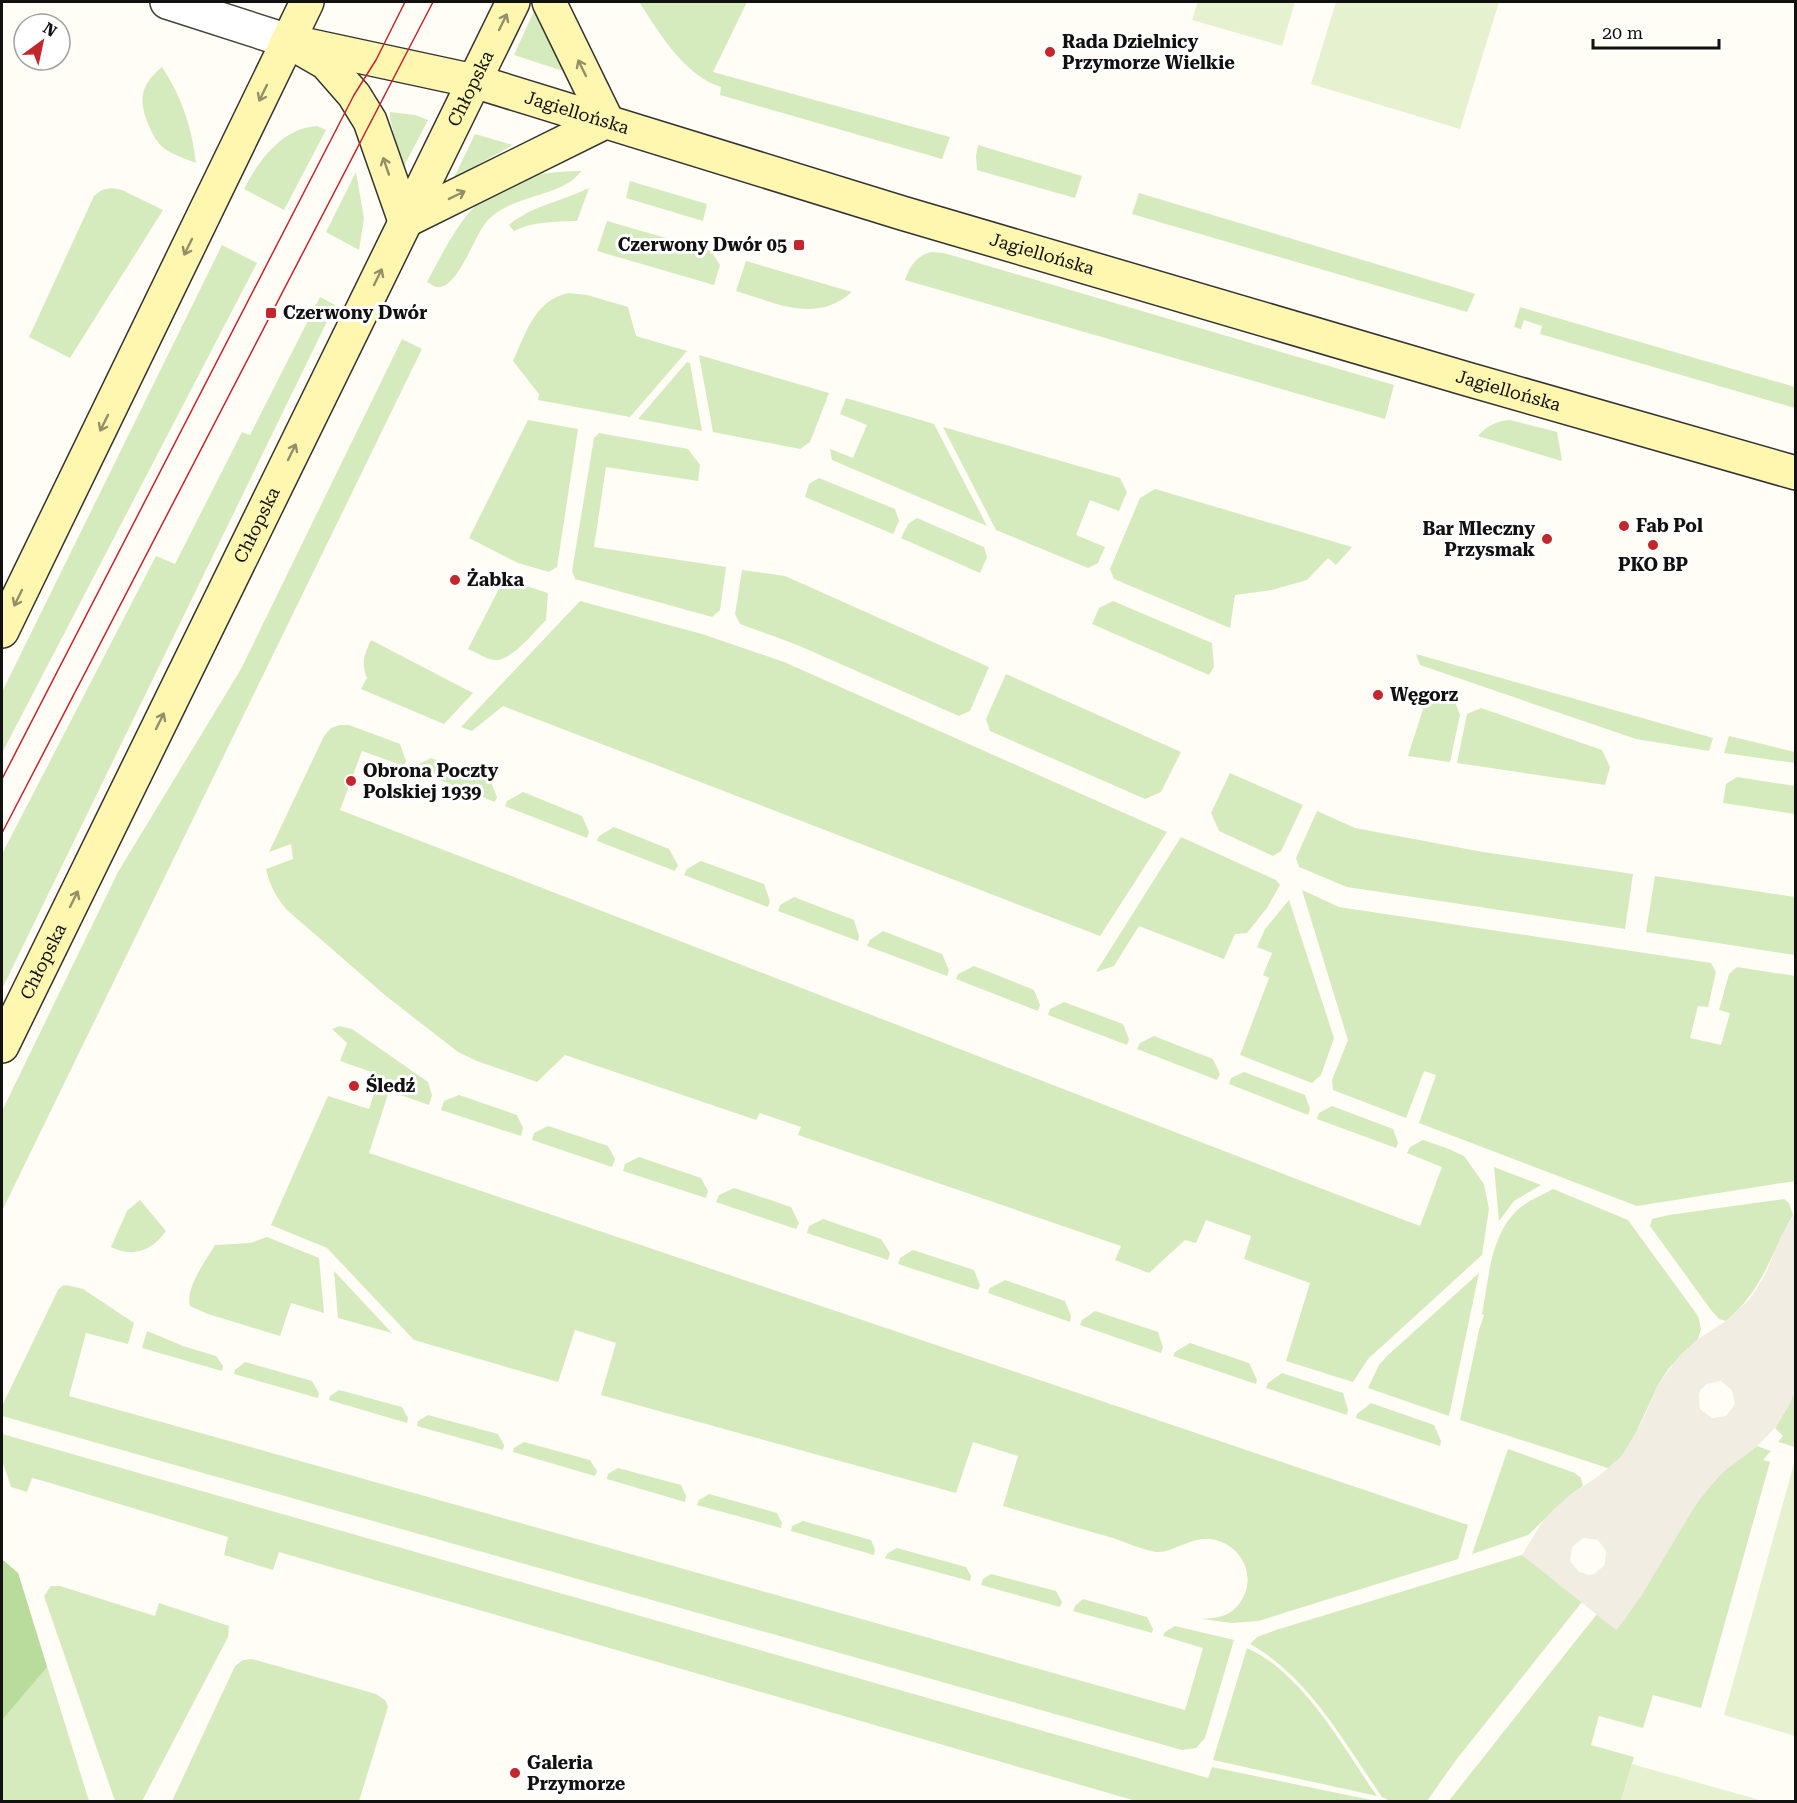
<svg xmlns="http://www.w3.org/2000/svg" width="1797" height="1803" font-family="'Roboto Serif',serif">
<rect width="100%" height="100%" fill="#fffdf5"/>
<!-- green -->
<g fill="#d5ebbd">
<polygon points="538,2 594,81 514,55"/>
<path d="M639,2H747L713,72L950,137L942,159L720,95L721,87C684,75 660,34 639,2Z"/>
<path d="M162,67C182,97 192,128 196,163C186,159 174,155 165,149C157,143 153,135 149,126C138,100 140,85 162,67Z"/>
<polygon points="390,112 415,115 428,120 403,168 390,119"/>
<path d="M317,126L326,130L284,210L244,189C258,161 282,128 317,126Z"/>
<polygon points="475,134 513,145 472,168 450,186"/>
<polygon points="978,145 1082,176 1075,198 977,170 976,156"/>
<path d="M581,171C564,197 512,194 488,220C474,235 460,284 440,287C435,288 431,284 427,282C468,204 487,172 581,171Z"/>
<polygon points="356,172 364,218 359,250 326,232"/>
<polygon points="630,181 707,204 703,221 626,198"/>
<polygon points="111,188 122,190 163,210 70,358 29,337 94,196 102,190"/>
<path d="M589,188L577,221C556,222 533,221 514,231L509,225C531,206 563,201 589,188Z"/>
<polygon points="1139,193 1463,290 1475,294 1467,312 1132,214"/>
<polygon points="607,221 711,251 720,265 714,285 597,251"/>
<polygon points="222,245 257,263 2,753 2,692"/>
<path d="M931,252L944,253L1394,385L1385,419L905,280C910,266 916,256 931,252Z"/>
<path d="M746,261L852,292C816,324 776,303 736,291Z"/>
<path d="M568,293L587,295L628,307L636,336L687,351L630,417L538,400L539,394L513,361C526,333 534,301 568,293Z"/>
<polygon points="320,297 335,305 2,989 2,854 156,556 175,564 242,432 250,435"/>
<polygon points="1520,307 1795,387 1795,408 1540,334 1542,326 1524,320 1521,329 1514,327"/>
<polygon points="402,339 422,349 2,1211 2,1111 118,872 241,669"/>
<polygon points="699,355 829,393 810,442 800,449 713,432"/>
<polygon points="687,362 690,363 702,431 638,419"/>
<polygon points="846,398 934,424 987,526 832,460 830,449 853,458 867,425 840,414"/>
<polygon points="528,420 578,429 557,567 549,572 518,563 469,538"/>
<path d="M1510,420L1557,432L1562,461L1478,436C1486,426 1497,421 1510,420Z"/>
<polygon points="943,427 1120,478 1127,492 1119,511 1090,500 1076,535 1105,547 1098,563 1088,568 996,530"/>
<polygon points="599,433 688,449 700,465 698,481 606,467 594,547 726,567 720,610 712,617 575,579 572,571 594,438"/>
<polygon points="819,478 895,509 899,521 893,534 805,497 809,484"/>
<polygon points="1155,489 1352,547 1336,565 1328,558 1307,580 1272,590 1235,595 1230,628 1114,579 1110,569 1140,498"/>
<polygon points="917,518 984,547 987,557 980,573 901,538 908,524"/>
<polygon points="742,570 785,576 989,667 970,711 959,716 795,644 740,624 735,614"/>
<path d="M504,579L548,593L546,620C535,631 511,662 494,660C485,659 476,652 468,649Z"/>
<polygon points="580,601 702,634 784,662 1167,832 1100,936 503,706 472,731 461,727"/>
<polygon points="1113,601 1212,643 1214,667 1209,675 1092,624 1099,608"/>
<path d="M371,640L473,693L444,724L361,689L367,678C361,661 364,656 371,640Z"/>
<polygon points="1416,654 1713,738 1709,751 1636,739 1420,665"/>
<polygon points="1006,674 1181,752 1161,792 1145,799 990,731 986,719"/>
<polygon points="1437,693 1454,699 1460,715 1450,762 1408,756 1425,703"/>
<polygon points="1481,708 1602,750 1610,767 1605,785 1457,763 1467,714"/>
<path d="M340,725H349L400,744L406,761L404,766L362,751L340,810L1333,1193L1420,1226L1442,1167L1407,1153L1410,1147L1423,1140L1449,1149L1464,1156L1484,1184L1489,1209L1482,1255L1368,1359L1353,1382L1286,1361L1310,1283L1244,1259L1251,1236L1206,1220L1196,1243L1185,1240L1149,1273L1115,1260L1121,1246L798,1135L801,1127L760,1113L756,1120L565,1055L537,1082L477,1061L458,1052L386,996L287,910C276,897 270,886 266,869L293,859L291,844L269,852L324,736L331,728Z"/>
<polygon points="1729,736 1795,752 1795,763 1724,753"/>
<polygon points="431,758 490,780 497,797 495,802 414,770 417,765"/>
<polygon points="1230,773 1303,805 1281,851 1273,856 1219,831 1211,813"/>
<polygon points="1737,777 1795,786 1795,814 1723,803 1726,784"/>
<polygon points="523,792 582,816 589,832 587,838 505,806 507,801"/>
<polygon points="1317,811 1355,828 1483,852 1633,874 1625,929 1347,887 1299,867 1296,858"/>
<polygon points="614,827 669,849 678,865 675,871 597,841 599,836"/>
<polygon points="1181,837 1276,880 1280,885 1267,908 1247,933 1235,934 1224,959 1139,926 1114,966 1096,972"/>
<polygon points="701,861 764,884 770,901 768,907 684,875 687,869"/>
<polygon points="1655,876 1795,897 1795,955 1646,932"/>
<polygon points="1302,890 1339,907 1711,963 1716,972 1708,1007 1698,1006 1690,1038 1721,1045 1730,1013 1719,1010 1729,974 1737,967 1795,976 1795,1181 1637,1206 1419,1123 1436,1075 1424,1071 1406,1118 1333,1090 1332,1080 1348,1040"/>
<polygon points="794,897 854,920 859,936 858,941 778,911 780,905"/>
<polygon points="1289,900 1334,1038 1321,1075 1312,1083 1240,1055 1269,978 1263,975 1272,953 1257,947 1265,929"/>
<polygon points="883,931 942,954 949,970 947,976 867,946 870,940"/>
<polygon points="974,966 1034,990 1040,1005 1038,1011 956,979 958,974"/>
<polygon points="1064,1002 1123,1024 1129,1039 1127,1045 1048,1015 1050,1009"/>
<path d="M339,1026L352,1029L428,1082L432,1095L429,1105L389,1091L369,1153L1468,1525L1458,1559L1258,1621L1232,1623L1202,1619C1217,1618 1229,1617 1239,1604C1259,1578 1242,1543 1210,1539C1192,1537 1171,1553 1157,1552C1143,1550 1127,1543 1113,1538C1076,1528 1040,1517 1003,1506L1018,1456L973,1442L956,1493L601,1395L616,1343L575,1330L558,1382L414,1340L327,1248L271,1225L328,1096L369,1109L380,1075L340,1061L347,1043L332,1029Z"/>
<polygon points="1154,1036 1213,1059 1220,1074 1217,1080 1137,1049 1140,1043"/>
<polygon points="1244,1072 1305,1095 1310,1109 1308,1115 1229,1084 1231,1078"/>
<polygon points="459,1095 517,1115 523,1128 521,1136 441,1110 444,1101"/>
<polygon points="1332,1106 1393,1129 1398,1143 1396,1148 1317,1119 1319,1113"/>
<polygon points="548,1126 608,1146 615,1159 612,1167 532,1140 534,1133"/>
<polygon points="639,1157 701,1178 708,1191 706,1198 623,1171 625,1164"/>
<polygon points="1494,1167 1541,1185 1514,1201 1499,1221"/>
<polygon points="734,1188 791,1207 799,1223 796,1229 716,1202 719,1195"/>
<path d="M1553,1189L1628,1220L1698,1316L1701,1329L1698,1339L1669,1368L1658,1385L1633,1439L1621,1457L1608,1468L1460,1420L1479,1330L1484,1315L1482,1314C1489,1279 1490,1232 1521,1207C1530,1200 1542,1195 1553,1189Z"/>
<path d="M1784,1199L1789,1203L1793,1215C1770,1255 1763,1290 1726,1321L1719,1319L1711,1310L1650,1226L1652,1219L1669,1215Z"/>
<path d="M140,1200L166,1231C152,1251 133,1258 111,1247L127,1211Z"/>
<polygon points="823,1219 881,1239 890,1253 888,1260 807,1233 809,1226"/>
<path d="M267,1237L319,1258L324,1313L291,1303L280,1336L208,1314L190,1306C185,1288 206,1260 215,1245L250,1243Z"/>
<polygon points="913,1250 974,1270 980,1285 978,1290 898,1264 900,1258"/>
<polygon points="334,1271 392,1333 338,1318"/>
<polygon points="1479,1273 1449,1416 1368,1388 1379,1365 1387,1356"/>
<polygon points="1005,1280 1065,1301 1071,1316 1070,1322 988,1293 990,1288"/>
<polygon points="66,1285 83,1289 134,1323 128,1344 86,1333 69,1396 1185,1710 1203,1648 1163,1636 1165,1632 1175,1626 1234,1640 1205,1738 1196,1748 1182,1750 2,1416 2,1406 58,1290 62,1286"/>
<polygon points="1095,1311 1158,1332 1163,1347 1161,1353 1080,1325 1082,1320"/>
<polygon points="147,1331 183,1346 216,1356 223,1366 222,1371 142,1348"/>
<polygon points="1190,1343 1249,1363 1257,1380 1256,1384 1173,1356 1175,1352"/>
<polygon points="245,1362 312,1381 319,1393 318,1398 234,1374 235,1370"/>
<polygon points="1282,1373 1343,1393 1348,1410 1347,1415 1266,1388 1268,1383"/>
<polygon points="1795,1389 1795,1447 1778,1442 1783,1436 1775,1428 1789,1405"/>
<polygon points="339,1390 402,1407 408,1418 407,1423 329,1400 330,1396"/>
<polygon points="1371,1403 1434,1425 1441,1441 1440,1446 1356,1418 1357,1414"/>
<polygon points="428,1415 498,1434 504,1445 503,1450 417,1426 418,1421"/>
<polygon points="2,1434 1208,1778 1212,1767 1376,1801 1136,1801 279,1552 273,1570 224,1555 228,1537 47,1482 32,1478 27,1492 11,1487 2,1460"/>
<polygon points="524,1442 590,1460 597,1471 595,1476 513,1452 514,1448"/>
<path d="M1757,1446L1771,1451L1763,1460L1770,1462L1701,1708L1653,1695L1643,1728L1599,1716L1591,1745L1634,1757L1621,1801L1448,1802L1597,1614L1617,1629C1655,1581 1677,1520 1720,1475C1731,1464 1745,1456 1757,1446Z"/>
<polygon points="1508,1449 1575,1473 1581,1478 1583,1486 1569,1496 1528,1535 1472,1554"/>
<polygon points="618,1468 681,1485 686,1496 685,1502 607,1479 608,1474"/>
<polygon points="709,1494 777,1513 782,1523 781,1528 697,1505 699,1500"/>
<polygon points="803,1521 871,1540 875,1550 874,1555 791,1531 792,1526"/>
<polygon points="897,1548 966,1567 971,1576 970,1581 885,1558 888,1553"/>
<path d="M1522,1555L1582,1602L1456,1760L1427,1801H1390L1382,1797C1344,1742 1309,1677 1250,1644L1257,1637L1276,1630Z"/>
<polygon points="2,1561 4,1561 18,1573 89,1801 2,1801"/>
<polygon points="991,1574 1056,1591 1062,1602 1060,1607 981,1585 983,1579"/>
<polygon points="51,1586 60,1586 155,1616 159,1603 229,1626 228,1637 142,1801 115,1801 44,1596"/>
<polygon points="1083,1599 1147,1617 1153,1629 1152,1633 1073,1611 1075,1606"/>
<path d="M1247,1648C1304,1674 1342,1746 1377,1796L1213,1760Z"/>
<polygon points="252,1659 376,1694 385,1700 388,1707 359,1801 172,1801 235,1666 243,1660"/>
</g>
<!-- forest -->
<polygon fill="#b9dc9c" points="2,1561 4,1561 18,1573 47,1667 2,1720"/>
<!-- pitch -->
<g fill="#e6f2cf">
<polygon points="1198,2 1295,2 1282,46 1192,20"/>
<polygon points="1336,2 1499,2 1460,129 1311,84"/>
<polygon points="1795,1460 1796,1460 1795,1736 1724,1715"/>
<polygon points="1632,1764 1763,1801 1621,1801"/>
</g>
<!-- plaza -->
<path fill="#f1ede2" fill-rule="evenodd" d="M1795,1213L1796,1389L1789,1405L1775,1428L1757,1446L1722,1473L1698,1501L1640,1598L1616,1630L1522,1555L1541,1524L1553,1510L1569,1496L1600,1475L1621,1457L1642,1422L1658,1385L1681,1354L1698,1339L1726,1321L1749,1300L1765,1275L1781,1236ZM1721,1381L1732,1390L1735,1404L1726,1416L1712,1418L1700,1409L1699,1395L1700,1390L1707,1384ZM1583,1538L1598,1540L1606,1551L1605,1565L1594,1574L1589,1575L1579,1572L1570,1561L1572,1547Z"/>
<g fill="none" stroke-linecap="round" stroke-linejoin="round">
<!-- street casing -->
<g stroke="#444" stroke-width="36">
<polyline id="street" points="167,2 288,41"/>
</g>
<!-- secondary casing -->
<g stroke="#333" stroke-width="36">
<g id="secondary">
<polyline points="549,2 607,121"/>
<path id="s1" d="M288,41L474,81L902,213L1467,379L1796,473"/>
<polyline points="300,48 326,63 354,95 370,121 405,221"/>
<polyline points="405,221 607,121"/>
<polyline points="2,631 307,2"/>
<path id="s2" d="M2,1046L513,2"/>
</g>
</g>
<!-- street -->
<use href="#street" stroke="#fff" stroke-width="33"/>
<!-- secondary -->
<use href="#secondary" stroke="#fff6b0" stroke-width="33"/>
<!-- tram -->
<g stroke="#c4262e" stroke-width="1.5">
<polyline points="2,779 354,95 376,60 405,2"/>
<polyline points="2,833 433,2"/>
</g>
</g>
<!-- one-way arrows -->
<defs><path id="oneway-shaft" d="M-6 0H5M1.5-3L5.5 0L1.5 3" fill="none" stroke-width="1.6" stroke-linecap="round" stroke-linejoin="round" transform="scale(1.5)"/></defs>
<g stroke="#948f68">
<use href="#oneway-shaft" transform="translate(503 22) rotate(-64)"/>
<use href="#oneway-shaft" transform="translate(582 68) rotate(-116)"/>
<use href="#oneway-shaft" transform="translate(263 93) rotate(116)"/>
<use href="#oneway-shaft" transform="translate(386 166) rotate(-109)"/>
<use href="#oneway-shaft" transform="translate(457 195) rotate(-26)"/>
<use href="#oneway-shaft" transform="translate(188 247) rotate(116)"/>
<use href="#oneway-shaft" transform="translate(378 277) rotate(-64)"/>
<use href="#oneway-shaft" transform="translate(104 423) rotate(116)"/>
<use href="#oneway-shaft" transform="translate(292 452) rotate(-64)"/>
<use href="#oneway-shaft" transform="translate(18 598) rotate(116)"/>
<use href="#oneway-shaft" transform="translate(160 721) rotate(-64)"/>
<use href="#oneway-shaft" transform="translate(74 899) rotate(-64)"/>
</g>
<!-- markers -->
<g fill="#c4262e" stroke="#fff" stroke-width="2">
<circle cx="1050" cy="52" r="6"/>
<rect x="793" y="239" width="12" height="12" rx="3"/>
<rect x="265" y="307" width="12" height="12" rx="3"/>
<circle cx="1624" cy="526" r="6"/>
<circle cx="1547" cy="539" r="6"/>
<circle cx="1653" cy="545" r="6"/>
<circle cx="455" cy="580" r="6"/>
<circle cx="1378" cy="695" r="6"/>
<circle cx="351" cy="781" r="6"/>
<circle cx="354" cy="1086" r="6"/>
<circle cx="515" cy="1773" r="6"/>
</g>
<g text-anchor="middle" stroke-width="6" stroke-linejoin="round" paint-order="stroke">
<!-- poi labels -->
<g font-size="18" font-weight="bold" fill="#111" stroke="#fff" text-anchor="start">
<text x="1062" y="48">Rada Dzielnicy<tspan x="1062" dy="21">Przymorze Wielkie</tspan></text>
<text x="787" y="251" text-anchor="end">Czerwony Dwór 05</text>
<text x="283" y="319">Czerwony Dwór</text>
<text x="1636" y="532">Fab Pol</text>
<text x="1535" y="535" text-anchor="end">Bar Mleczny<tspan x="1535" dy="21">Przysmak</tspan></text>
<text x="1653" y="571" text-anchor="middle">PKO BP</text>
<text x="467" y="586">Żabka</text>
<text x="1390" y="701">Węgorz</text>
<text x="363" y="777">Obrona Poczty<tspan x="363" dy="21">Polskiej 1939</tspan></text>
<text x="366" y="1092">Śledź</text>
<text x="527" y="1769">Galeria<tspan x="527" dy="21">Przymorze</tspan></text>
</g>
<!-- street labels -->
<g font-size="18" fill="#111" stroke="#fff">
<text dy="6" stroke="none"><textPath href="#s2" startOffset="1066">Chłopska</textPath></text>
<text dy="6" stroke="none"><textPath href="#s1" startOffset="298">Jagiellońska</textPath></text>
<text dy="6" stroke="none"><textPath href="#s1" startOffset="784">Jagiellońska</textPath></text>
<text dy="6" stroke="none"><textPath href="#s1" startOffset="1270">Jagiellońska</textPath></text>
<text dy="6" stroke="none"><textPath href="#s2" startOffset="580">Chłopska</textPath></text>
<text dy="6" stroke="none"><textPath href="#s2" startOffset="94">Chłopska</textPath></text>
</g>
</g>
<!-- border -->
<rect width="1797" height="1803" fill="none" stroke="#111111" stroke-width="6"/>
<!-- north arrow -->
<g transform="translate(42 42) rotate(33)"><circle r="28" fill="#ffffff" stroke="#a0a0a0" stroke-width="1.5"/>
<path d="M0-4.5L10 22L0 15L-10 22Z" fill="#c4262e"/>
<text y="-9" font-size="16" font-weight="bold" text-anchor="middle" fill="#111111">N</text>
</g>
<!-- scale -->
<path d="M1593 39v9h126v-9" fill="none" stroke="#111111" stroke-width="3"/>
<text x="1602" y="39" font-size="18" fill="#111111" stroke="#ffffff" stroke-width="4.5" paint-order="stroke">20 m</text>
</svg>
